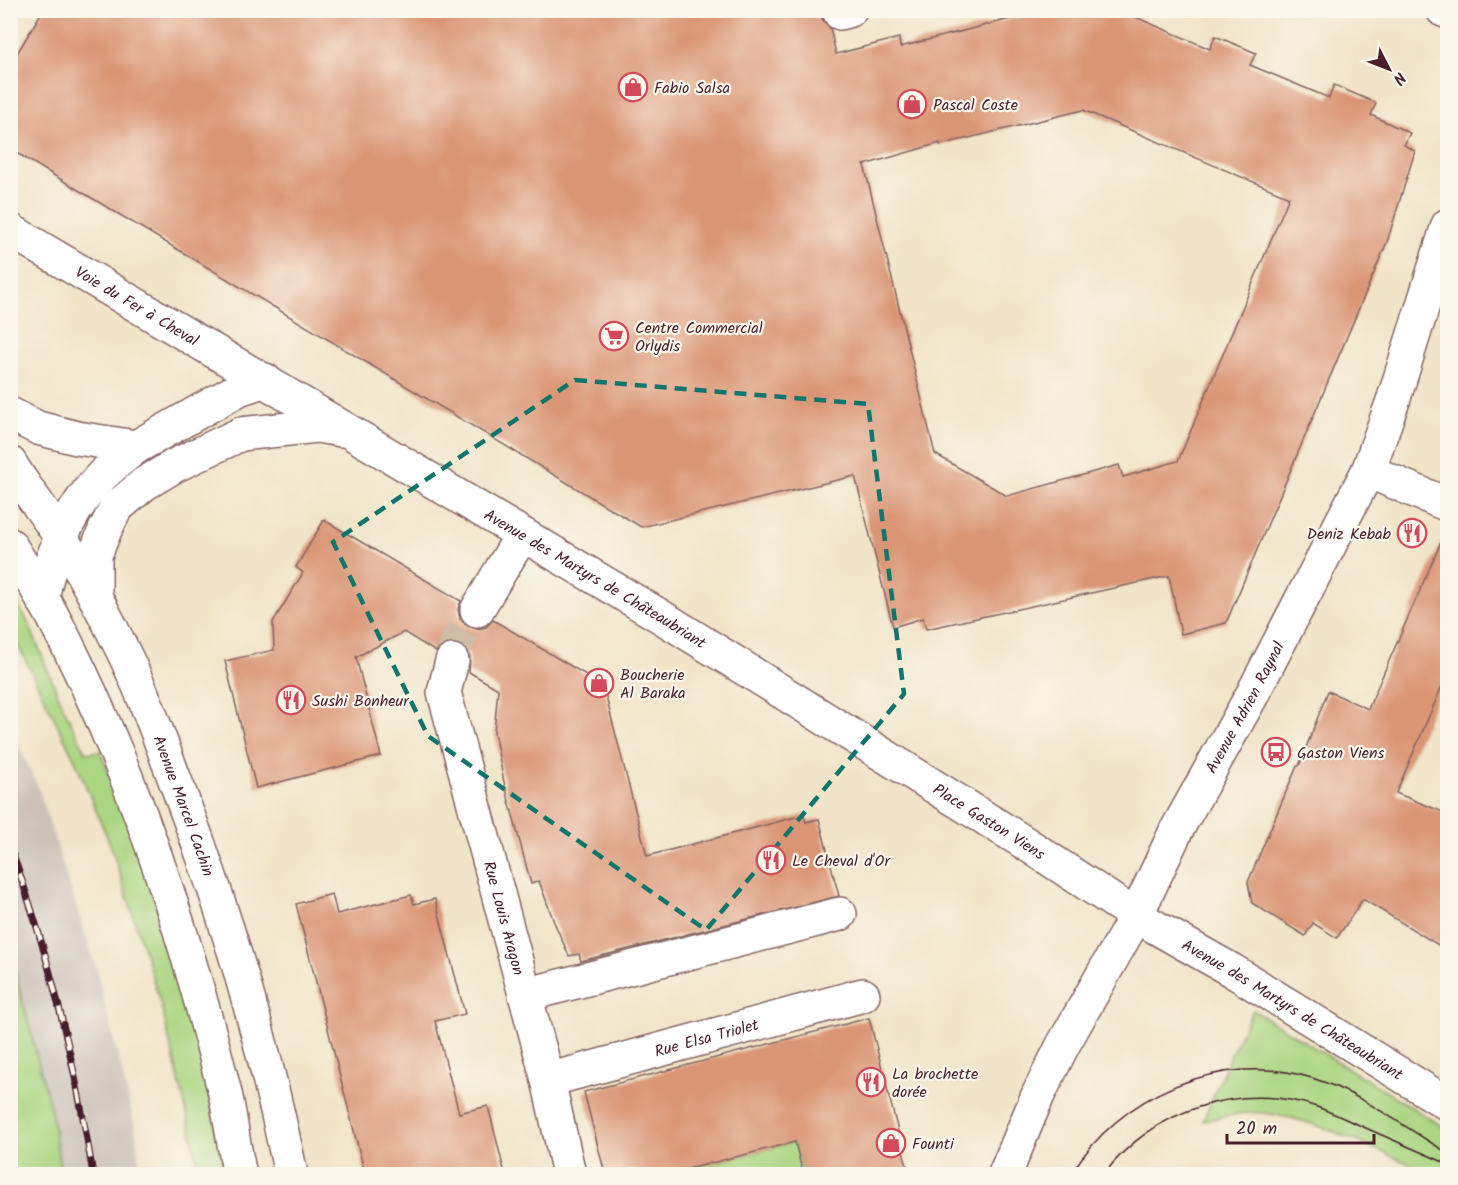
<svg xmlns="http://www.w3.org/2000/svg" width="1458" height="1185" font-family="Kalam,sans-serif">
<rect width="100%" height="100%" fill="#fbf7ec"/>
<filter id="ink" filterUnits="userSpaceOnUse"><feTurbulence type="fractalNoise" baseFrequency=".0167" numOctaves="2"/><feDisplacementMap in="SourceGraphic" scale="12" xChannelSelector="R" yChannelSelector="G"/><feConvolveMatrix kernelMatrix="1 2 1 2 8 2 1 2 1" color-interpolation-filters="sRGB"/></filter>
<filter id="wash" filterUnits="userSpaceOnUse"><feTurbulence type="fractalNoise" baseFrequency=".008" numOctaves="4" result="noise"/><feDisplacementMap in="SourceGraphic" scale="24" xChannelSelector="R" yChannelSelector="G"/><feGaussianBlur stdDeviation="1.35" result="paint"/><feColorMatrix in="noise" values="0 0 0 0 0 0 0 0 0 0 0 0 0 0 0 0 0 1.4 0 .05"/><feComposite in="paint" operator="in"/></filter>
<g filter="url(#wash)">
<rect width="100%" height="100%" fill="#f1e4c8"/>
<!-- industrial -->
<polygon fill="#ccc2b9" points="10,728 38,787 97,971 135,1126 140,1174 26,1174 10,1098"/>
<!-- green -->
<g fill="#aad581" stroke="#7a7a56" stroke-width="1.5">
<polygon points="10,591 28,622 61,702 86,753 100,751 130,824 193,1022 226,1174 199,1174 191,1131 161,1005 129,902 110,844 75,760 11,631"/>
<polygon points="10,952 51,1111 61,1174 11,1174"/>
<path d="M1253,1010L1447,1129V1174H1432C1381,1153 1298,1108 1244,1113C1230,1114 1216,1119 1203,1121L1230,1056Z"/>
<polygon points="795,1142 803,1174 683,1174 682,1171"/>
</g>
<g id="blocks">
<!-- building -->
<g fill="#da9574" fill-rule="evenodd">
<path d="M43,10H822V19L830,28L836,54L899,38L900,47L1045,10H1119L1210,49L1215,36L1237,45L1256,53L1250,65L1329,98L1334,85L1376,103L1371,115L1410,133L1404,145L1415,151L1387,242L1226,623L1181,634L1169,576L926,629L923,618L893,627L855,476L641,527L10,149V65ZM1083,110L1289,197L1178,461L1123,477L1119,465L1007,496L935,454L864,165L940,143V145Z"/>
<polygon points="324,520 461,601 458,609 460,619 468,626 476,629 486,627 493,620 603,685 647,856 804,815 806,822 819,819 839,896 581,961 579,954 569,956 554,922 539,881 531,884 504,782 494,732 498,689 469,672 470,657 465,647 457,643 448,643 439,648 436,652 404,632 356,657 381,756 256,788 225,661 274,650 273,622 303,573 296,567"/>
<polygon points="1448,526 1448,672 1396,793 1448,814 1448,951 1363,899 1337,938 1313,923 1305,936 1252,903 1248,882 1297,766 1299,766 1328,691 1368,709"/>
<polygon points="332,894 337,914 411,895 414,904 435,899 465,1014 435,1021 459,1113 488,1106 505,1174 365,1174 296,904"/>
<polygon points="869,1018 909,1174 803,1174 795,1142 668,1174 605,1174 584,1092"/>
</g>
</g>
</g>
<g filter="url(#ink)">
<use href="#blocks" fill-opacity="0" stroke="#846462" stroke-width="1.5"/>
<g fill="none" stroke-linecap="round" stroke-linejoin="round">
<!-- street-tunnel -->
<polyline stroke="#d0bda9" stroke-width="33" stroke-dasharray="33 16" stroke-linecap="butt" points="452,661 456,644 477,610"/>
<!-- street casing -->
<g stroke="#846462" stroke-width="36">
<g id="street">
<polyline points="1443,10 1448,12"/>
<polyline points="840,13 850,10"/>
<path id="s1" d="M10,230L660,616L1025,843L1136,916L1176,831L1252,695L1368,471L1394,398L1448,225"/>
<polyline points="10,414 38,428 77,438 136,447 239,389 265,380"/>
<polyline points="1368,471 1448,505"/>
<polyline points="95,597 95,555 105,530 116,508 144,484 174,466 241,434 317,426 341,430"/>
<path d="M42,599C50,557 68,513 97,481C108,468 123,458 136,447"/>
<polyline points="477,610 522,535"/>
<path id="s2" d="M452,661L444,692L548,1080L569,1174"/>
<polyline points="525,995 840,914"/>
<path id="s3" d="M548,1080L863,995"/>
</g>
</g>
<!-- secondary casing -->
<g stroke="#846462" stroke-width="36">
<g id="secondary">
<path id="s4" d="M1005,1174L1038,1095L1063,1045L1136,916L1233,971L1448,1104"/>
</g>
</g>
<!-- primary casing -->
<g stroke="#846462" stroke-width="36">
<g id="primary">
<path id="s5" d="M10,463C25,489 45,512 61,538C83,572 102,609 120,645C143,691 160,740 178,788C226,913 264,1043 291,1174"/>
<path d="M10,545C24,568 39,591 52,615C130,762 184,928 224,1089C231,1117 233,1146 240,1174"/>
</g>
</g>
<!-- street -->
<use href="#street" stroke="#fff" stroke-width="33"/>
<!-- secondary -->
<use href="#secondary" stroke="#fff" stroke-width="33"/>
<!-- primary -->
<use href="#primary" stroke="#fff" stroke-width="33"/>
<!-- tram -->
<g stroke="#4a1f2b" stroke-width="1.5">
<path d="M1071,1174C1119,1095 1221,1050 1312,1078C1361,1093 1404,1127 1448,1153"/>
<path d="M1104,1174C1153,1110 1239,1081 1317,1107C1331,1112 1345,1119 1359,1125C1389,1138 1418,1151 1448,1164"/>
</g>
<!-- rail casing -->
<g stroke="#4a1f2b" stroke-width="7">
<path id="rail" d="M10,847C49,952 75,1064 93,1174"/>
</g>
<!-- rail -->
<use href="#rail" stroke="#fbf7ec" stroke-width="4.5" stroke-dasharray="14" stroke-linecap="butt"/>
</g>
</g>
<!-- marked area -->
<path fill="none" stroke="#0f766e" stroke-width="4.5" stroke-dasharray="12 8" stroke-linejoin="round" d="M575,380L868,404L904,694L706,930L428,736L333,542Z"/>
<!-- icons -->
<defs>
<g id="shop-ring" transform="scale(1.5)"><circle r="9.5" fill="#fbf7ec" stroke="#d1495b" stroke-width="1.5"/><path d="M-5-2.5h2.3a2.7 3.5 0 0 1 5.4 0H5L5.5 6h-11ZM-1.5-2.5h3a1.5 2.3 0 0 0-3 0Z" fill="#d1495b"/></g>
<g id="supermarket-ring" transform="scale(1.5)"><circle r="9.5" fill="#fbf7ec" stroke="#d1495b" stroke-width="1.5"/><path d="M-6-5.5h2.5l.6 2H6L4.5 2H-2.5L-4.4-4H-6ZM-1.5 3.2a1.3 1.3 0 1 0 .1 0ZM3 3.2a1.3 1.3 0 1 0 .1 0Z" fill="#d1495b"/></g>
<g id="restaurant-ring" transform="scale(1.5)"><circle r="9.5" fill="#fbf7ec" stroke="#d1495b" stroke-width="1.5"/><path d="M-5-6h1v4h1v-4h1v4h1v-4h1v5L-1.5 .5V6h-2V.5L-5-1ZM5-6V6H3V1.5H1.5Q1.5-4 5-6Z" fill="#d1495b"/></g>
<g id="bus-ring" transform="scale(1.5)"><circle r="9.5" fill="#fbf7ec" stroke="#d1495b" stroke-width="1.5"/><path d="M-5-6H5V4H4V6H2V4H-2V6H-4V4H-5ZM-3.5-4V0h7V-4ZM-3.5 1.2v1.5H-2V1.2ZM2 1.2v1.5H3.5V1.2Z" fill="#d1495b"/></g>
</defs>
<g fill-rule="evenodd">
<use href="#shop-ring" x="633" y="87"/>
<use href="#shop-ring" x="912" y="104"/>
<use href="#supermarket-ring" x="614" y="336"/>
<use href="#restaurant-ring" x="1412" y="533"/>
<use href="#shop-ring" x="599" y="683"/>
<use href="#restaurant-ring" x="291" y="700"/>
<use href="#bus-ring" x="1276" y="752"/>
<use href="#restaurant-ring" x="771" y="860"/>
<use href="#restaurant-ring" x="871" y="1082"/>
<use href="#shop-ring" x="891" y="1143"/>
</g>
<g text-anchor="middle" stroke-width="4.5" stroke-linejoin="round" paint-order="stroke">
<!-- poi labels -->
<g font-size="16" fill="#4a1f2b" stroke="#fbf7ec" text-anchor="start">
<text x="654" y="93">Fabio Salsa</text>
<text x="933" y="110">Pascal Coste</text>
<text x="635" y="333">Centre Commercial<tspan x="635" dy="18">Orlydis</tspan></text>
<text x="1391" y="539" text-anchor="end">Deniz Kebab</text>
<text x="620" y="680">Boucherie<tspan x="620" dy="18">Al Baraka</tspan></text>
<text x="312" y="706">Sushi Bonheur</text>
<text x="1297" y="758">Gaston Viens</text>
<text x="792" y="866">Le Cheval d'Or</text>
<text x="892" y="1079">La brochette<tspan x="892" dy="18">dorée</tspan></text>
<text x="912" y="1149">Founti</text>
</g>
<!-- street labels -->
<g font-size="16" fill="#4a1f2b" stroke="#fbf7ec">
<text dy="6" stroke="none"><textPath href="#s1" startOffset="148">Voie du Fer à Cheval</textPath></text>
<text dy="6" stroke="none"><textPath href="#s1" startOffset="681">Avenue des Martyrs de Châteaubriant</textPath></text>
<text dy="6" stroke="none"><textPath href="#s1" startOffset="1554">Avenue Adrien Raynal</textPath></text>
<text dy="6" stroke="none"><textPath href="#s5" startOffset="386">Avenue Marcel Cachin</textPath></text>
<text dy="6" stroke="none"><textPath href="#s1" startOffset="1144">Place Gaston Viens</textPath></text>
<text dy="6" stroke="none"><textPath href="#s2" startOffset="266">Rue Louis Aragon</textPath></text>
<text dy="6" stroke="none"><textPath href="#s4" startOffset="472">Avenue des Martyrs de Châteaubriant</textPath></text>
<text dy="6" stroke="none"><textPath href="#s3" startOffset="164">Rue Elsa Triolet</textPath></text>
</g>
</g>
<!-- margin -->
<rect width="1458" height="1185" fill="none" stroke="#fbf7ec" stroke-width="36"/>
<!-- north arrow -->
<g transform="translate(1389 69) rotate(132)" stroke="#fbf7ec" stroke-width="4.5" paint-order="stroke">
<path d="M0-4.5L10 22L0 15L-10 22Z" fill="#4a1f2b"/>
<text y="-9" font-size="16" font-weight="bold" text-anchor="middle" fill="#4a1f2b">N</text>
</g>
<!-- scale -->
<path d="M1227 1134v9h147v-9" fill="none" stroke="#4a1f2b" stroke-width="3"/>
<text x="1236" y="1134" font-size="18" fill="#4a1f2b" stroke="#fbf7ec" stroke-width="4.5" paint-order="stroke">20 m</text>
</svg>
